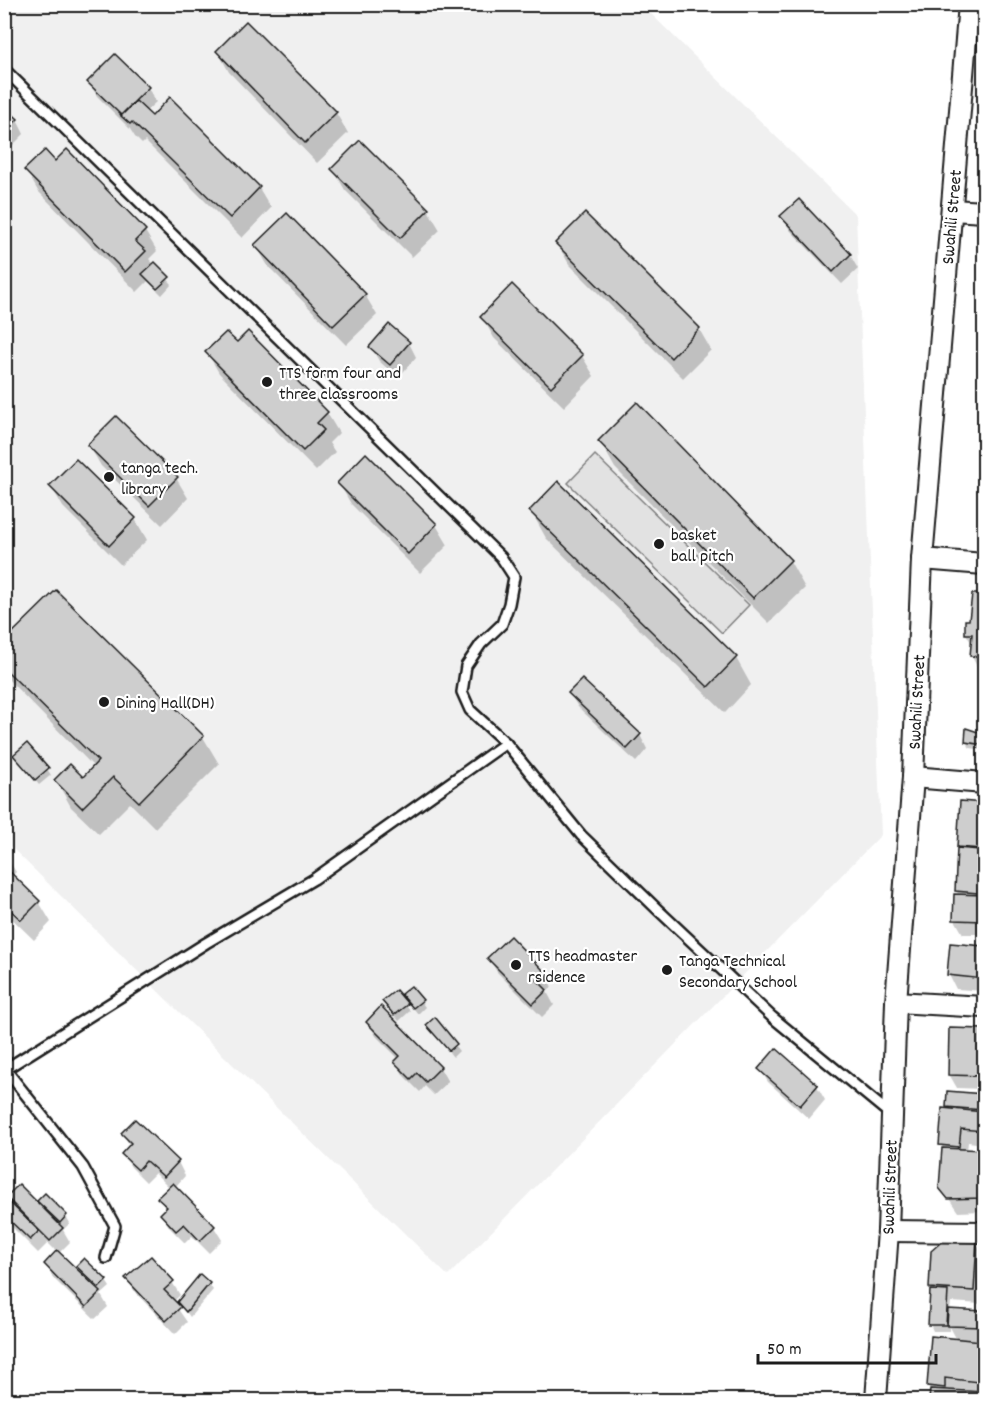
<svg xmlns="http://www.w3.org/2000/svg" width="989" height="1405" font-family="Dekko,sans-serif">
<rect width="100%" height="100%" fill="#fff"/>
<filter id="ink" filterUnits="userSpaceOnUse"><feTurbulence type="fractalNoise" baseFrequency=".0167" numOctaves="2"/><feDisplacementMap in="SourceGraphic" scale="12" xChannelSelector="R" yChannelSelector="G"/><feConvolveMatrix kernelMatrix="1 2 1 2 8 2 1 2 1" color-interpolation-filters="sRGB"/></filter>
<g filter="url(#ink)">
<!-- built -->
<polygon fill="#f0f0f0" points="4,5 642,5 856,215 881,835 448,1276 5,841"/>
<!-- green -->
<polygon fill="#e2e2e2" stroke="#7f7f7f" stroke-width="1.5" points="595,455 749,605 722,633 568,483"/>
<!-- shadow -->
<g fill="#0003">
<polygon points="218,52 336,113 348,133 317,163 229,72"/>
<polygon points="89,82 148,88 156,102 145,112 259,188 271,208 242,238 145,141 142,144 135,137 130,129 97,96"/>
<polygon points="4,108 17,120 24,134 11,147 4,141"/>
<polygon points="55,163 145,231 157,251 149,259 172,284 162,295 148,281 137,292 38,191 26,170"/>
<polygon points="333,169 428,210 440,230 412,257 345,190"/>
<polygon points="798,201 850,255 858,269 842,284 790,230 782,216"/>
<polygon points="585,216 699,329 711,350 683,378 569,264 557,243"/>
<polygon points="256,245 365,295 377,315 346,345 268,266"/>
<polygon points="482,317 582,356 594,376 564,407 494,338"/>
<polygon points="409,343 416,357 398,378 379,361 371,347"/>
<polygon points="207,352 327,413 339,433 329,443 335,452 316,471 219,373"/>
<polygon points="600,441 790,561 805,588 769,623 615,468"/>
<polygon points="89,445 176,478 188,498 162,525 101,466"/>
<polygon points="76,461 135,519 147,540 121,565 63,507 51,486"/>
<polygon points="339,483 436,525 448,545 420,573 351,504"/>
<polygon points="558,484 736,658 751,685 725,713 546,538 531,511"/>
<polygon points="984,585 984,680 971,655 972,644 966,634 980,588"/>
<polygon points="56,592 203,737 219,764 155,828 130,803 99,834 71,807 56,780 83,779 94,767 4,675 4,644"/>
<polygon points="570,694 640,735 647,749 636,762 578,707"/>
<polygon points="968,730 984,735 984,750 970,748 966,742"/>
<polygon points="15,755 47,769 51,775 39,785"/>
<polygon points="961,802 984,804 984,934 963,934 955,920 959,896 956,891"/>
<polygon points="4,853 16,872 12,876 39,902 51,922 34,940 4,911"/>
<polygon points="510,938 544,973 552,987 547,992 554,1005 542,1017 497,972 489,958"/>
<polygon points="951,945 984,948 984,991 956,989 949,975"/>
<polygon points="411,988 425,1007 418,1014 407,1000"/>
<polygon points="406,1005 410,1011 399,1021 388,1007"/>
<polygon points="434,1020 459,1051 453,1057 432,1031"/>
<polygon points="368,1022 440,1068 448,1082 434,1095 425,1086 420,1092 404,1076 396,1062 399,1059 376,1036"/>
<polygon points="951,1029 984,1031 984,1089 957,1088 949,1074"/>
<polygon points="776,1050 817,1086 825,1100 809,1119 768,1082 760,1069"/>
<polygon points="949,1093 984,1095 984,1144 968,1142 967,1151 984,1153 984,1211 958,1212 941,1187 943,1148 941,1144 950,1111"/>
<polygon points="123,1134 178,1162 185,1176 175,1187 214,1227 222,1240 209,1253 192,1236 185,1243 170,1228 162,1215 166,1210 159,1198 170,1188 155,1173 146,1182 131,1167 123,1154 130,1146"/>
<polygon points="19,1186 45,1210 39,1201 45,1195 66,1216 70,1223 63,1230 70,1242 58,1254 83,1276 78,1266 106,1281 110,1287 101,1295 108,1307 95,1319 53,1278 46,1264 57,1252 48,1243 38,1253 4,1219 4,1199"/>
<polygon points="976,1242 983,1254 984,1245 984,1281 982,1278 981,1304 951,1302 950,1311 984,1312 984,1340 979,1340 984,1349 984,1400 931,1400 931,1391 928,1386 957,1340 950,1327 949,1331 933,1331 930,1324 933,1292 930,1288"/>
<polygon points="139,1266 172,1282 180,1295 173,1302 187,1322 175,1334 135,1292 127,1278"/>
<polygon points="209,1284 213,1290 190,1317 179,1302"/>
</g>
<!-- building -->
<g fill="#cecece" stroke="#1c1c1c" stroke-width="1.5">
<polygon points="246,21 337,112 305,143 216,51"/>
<polygon points="115,54 149,87 121,115 87,82"/>
<polygon points="170,97 260,187 230,218 132,122 130,124 121,116 136,101 152,116"/>
<polygon points="4,106 18,119 4,132"/>
<polygon points="360,140 429,209 400,238 331,169"/>
<polygon points="67,149 146,230 135,241 146,251 125,272 24,170 45,150 55,161"/>
<polygon points="799,199 851,254 833,272 780,216"/>
<polygon points="287,213 366,294 333,326 254,245"/>
<polygon points="585,213 700,328 671,358 555,243"/>
<polygon points="155,262 170,277 157,289 142,274"/>
<polygon points="512,284 583,355 551,387 480,317"/>
<polygon points="389,324 410,342 390,365 369,347"/>
<polygon points="248,331 328,412 317,423 324,430 303,451 205,352 226,332 237,342"/>
<polygon points="637,402 791,560 753,598 598,441"/>
<polygon points="984,405 984,443 982,443"/>
<polygon points="116,416 178,477 149,506 87,445"/>
<polygon points="366,453 437,524 408,554 337,483"/>
<polygon points="76,459 136,518 109,546 49,486"/>
<polygon points="558,481 737,657 708,687 529,511"/>
<polygon points="984,582 984,657 970,656 972,634 965,634 965,620 969,620 972,594 978,594 979,587"/>
<polygon points="56,590 204,736 139,802 113,777 82,808 54,780 70,764 83,777 98,761 4,668 4,641"/>
<polygon points="982,661 984,661 984,677 980,676"/>
<polygon points="582,679 641,734 627,749 568,693"/>
<polygon points="966,728 984,734 984,745 965,742"/>
<polygon points="27,743 49,768 35,780 13,755"/>
<polygon points="960,801 984,803 984,852 982,849 957,847"/>
<polygon points="957,848 980,850 978,893 955,891"/>
<polygon points="4,866 40,901 21,920 4,904"/>
<polygon points="979,868 984,869 984,883 979,882"/>
<polygon points="954,894 984,895 984,921 953,920"/>
<polygon points="510,936 545,972 537,980 547,990 533,1004 487,958"/>
<polygon points="950,943 984,946 984,979 947,975"/>
<polygon points="411,986 423,1000 413,1008 401,994"/>
<polygon points="396,990 408,1004 394,1015 382,1001"/>
<polygon points="381,1006 441,1067 426,1082 417,1073 411,1079 394,1062 400,1056 366,1022"/>
<polygon points="435,1017 457,1044 449,1051 426,1025"/>
<polygon points="949,1028 984,1029 984,1076 948,1075"/>
<polygon points="776,1048 818,1085 800,1106 758,1069"/>
<polygon points="947,1091 984,1094 984,1110 946,1107"/>
<polygon points="942,1108 984,1112 984,1131 961,1129 959,1147 939,1145"/>
<polygon points="135,1119 179,1161 164,1177 146,1161 138,1170 121,1154 131,1143 121,1133"/>
<polygon points="942,1148 984,1150 982,1198 948,1199 939,1188"/>
<polygon points="173,1183 215,1226 200,1241 184,1224 176,1231 160,1214 167,1207 157,1198"/>
<polygon points="19,1184 63,1228 50,1241 6,1197"/>
<polygon points="45,1193 67,1215 60,1223 37,1201"/>
<polygon points="4,1197 39,1231 30,1240 4,1215"/>
<polygon points="947,1237 977,1240 974,1291 929,1288 931,1251"/>
<polygon points="982,1243 984,1243 984,1277 980,1277"/>
<polygon points="57,1250 101,1292 86,1307 44,1264"/>
<polygon points="151,1256 174,1281 164,1290 181,1307 166,1321 125,1278"/>
<polygon points="84,1258 107,1280 99,1288 76,1266"/>
<polygon points="200,1274 210,1283 186,1312 177,1302"/>
<polygon points="930,1290 948,1291 946,1325 928,1325"/>
<polygon points="948,1309 984,1311 984,1327 947,1326"/>
<polygon points="931,1336 981,1341 978,1382 945,1378 945,1388 927,1386"/>
<polygon points="930,1389 983,1392 982,1400 929,1400"/>
</g>
<g fill="none" stroke-linecap="round" stroke-linejoin="round">
<!-- service casing -->
<g stroke="#1c1c1c" stroke-width="14">
<g id="service">
<polyline points="4,69 501,557 514,577 509,604 502,624 481,644 466,666 462,692 470,710 506,743 581,835 657,909 772,1017 890,1114"/>
<polyline points="4,1070 206,943 314,879 506,743"/>
<polyline points="6,1070 83,1167 115,1226 106,1258"/>
</g>
</g>
<!-- minor casing -->
<g stroke="#1c1c1c" stroke-width="24">
<g id="minor">
<polyline points="952,210 984,212"/>
<polyline points="922,559 984,564"/>
<polyline points="913,777 984,783"/>
<polyline points="896,1002 984,1007"/>
<polyline points="888,1231 984,1232"/>
<polyline points="876,1400 888,1231 896,1002 913,777 922,559 969,4"/>
</g>
</g>
<!-- service -->
<use href="#service" stroke="#fff" stroke-width="9"/>
<!-- minor -->
<use href="#minor" stroke="#fff" stroke-width="20"/>
</g>
</g>
<!-- markers -->
<g fill="#1c1c1c" stroke="#fff" stroke-width="2">
<circle cx="267" cy="382" r="6"/>
<circle cx="109" cy="477" r="6"/>
<circle cx="659" cy="544" r="6"/>
<circle cx="104" cy="702" r="6"/>
<circle cx="516" cy="965" r="6"/>
<circle cx="667" cy="970" r="6"/>
</g>
<g text-anchor="middle" stroke-width="4.5" stroke-linejoin="round" paint-order="stroke">
<!-- street labels -->
<g font-size="18" fill="#1c1c1c" stroke="#fff">
<text transform="translate(951 217) rotate(-85)" y="6">Swahili Street</text>
<text transform="translate(916 702) rotate(-87)" y="6">Swahili Street</text>
<text transform="translate(889 1187) rotate(-88)" y="6">Swahili Street</text>
</g>
<!-- poi labels -->
<g font-size="18" fill="#1c1c1c" stroke="#fff" text-anchor="start">
<text x="279" y="378">TTS form four and<tspan x="279" dy="21">three classrooms</tspan></text>
<text x="121" y="473">tanga tech.<tspan x="121" dy="21">library</tspan></text>
<text x="671" y="540">basket<tspan x="671" dy="21">ball pitch</tspan></text>
<text x="116" y="708">Dining Hall(DH)</text>
<text x="528" y="961">TTS headmaster<tspan x="528" dy="21">rsidence</tspan></text>
<text x="679" y="966">Tanga Technical<tspan x="679" dy="21">Secondary School</tspan></text>
</g>
</g>
<!-- margin -->
<rect width="989" height="1405" fill="none" stroke="#fff" stroke-width="24"/>
<rect x="12" y="12" width="965" height="1381" fill="none" stroke="#1c1c1c" stroke-width="2" filter="url(#ink)"/>
<!-- scale -->
<path d="M758 1354v9h178v-9" fill="none" stroke="#1c1c1c" stroke-width="3"/>
<text x="767" y="1354" font-size="18" fill="#1c1c1c" stroke="#ffffff" stroke-width="4.5" paint-order="stroke">50 m</text>
</svg>
